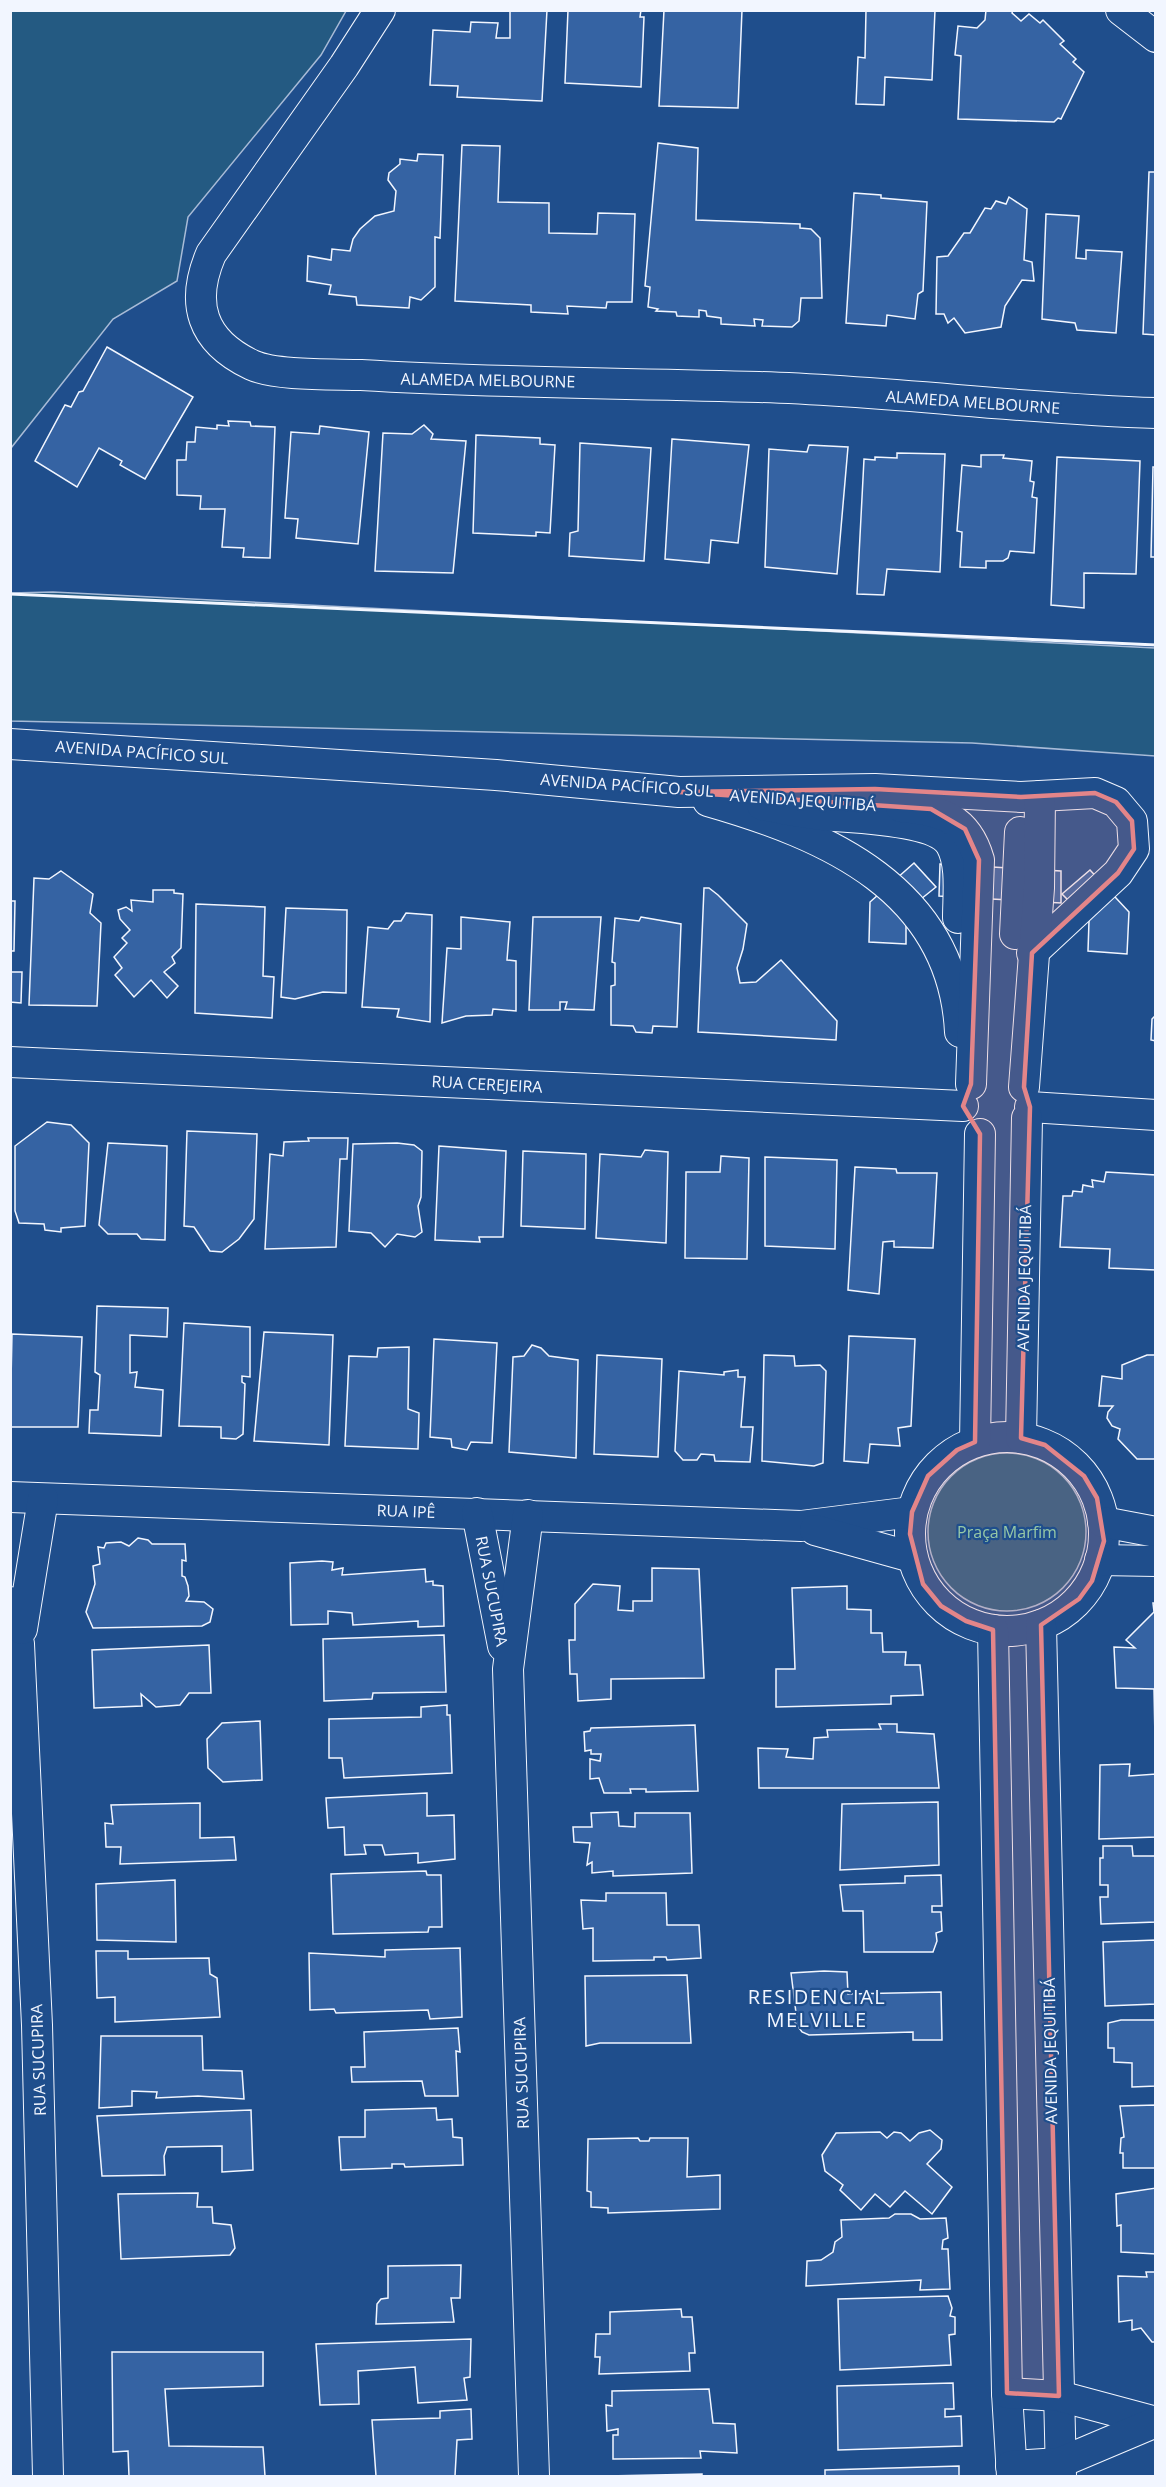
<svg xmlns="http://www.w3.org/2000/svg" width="1166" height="2487" font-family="'Open Sans',sans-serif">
<rect width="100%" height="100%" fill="#1f4e8c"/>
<!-- green -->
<g fill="#245a82" stroke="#a8bbd7" stroke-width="1.5">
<polygon points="11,10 346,11 321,55 188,217 177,281 113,319 11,448"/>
<polygon points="53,592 1155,648 1155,756 972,743 11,721 11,593"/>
<circle cx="1007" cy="1532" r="79"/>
</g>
<!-- building -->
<g fill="#3563a3" stroke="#f2f6ff" stroke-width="1.5">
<polygon points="510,10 547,10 542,101 457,97 458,86 430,85 433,30 470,32 471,22 498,23 496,38 510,38"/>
<polygon points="568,10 641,10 640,17 644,17 641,87 565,83"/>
<polygon points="664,10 742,10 738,108 659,106"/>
<polygon points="866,10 935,10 932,80 885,77 884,105 856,104 858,57 865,58"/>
<polygon points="986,10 1013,10 1012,13 1021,21 1029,14 1040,23 1043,20 1064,41 1060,44 1076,59 1073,62 1084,72 1061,119 1058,118 1054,122 958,119 961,56 955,55 958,26 977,28 985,20"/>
<polygon points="658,143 698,148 696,220 800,224 800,228 811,229 820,238 822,298 801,298 799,321 792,327 762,326 763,320 754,319 755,326 721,324 721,318 707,316 706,311 699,310 699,317 677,316 676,312 656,311 658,309 648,307 650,287 645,286"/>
<polygon points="462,145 500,146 498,202 549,203 549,233 597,234 598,213 635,214 632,302 607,302 606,308 567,306 568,314 531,312 531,305 455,301"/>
<polygon points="418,154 443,155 440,238 435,237 435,287 421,300 410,297 409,308 357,305 356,297 329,294 331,285 307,281 308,256 331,260 332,249 350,251 353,239 360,229 375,216 394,211 396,191 388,180 389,173 400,164 400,159 417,161"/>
<polygon points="1149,172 1156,172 1156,335 1143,334"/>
<polygon points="854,193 881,195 881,198 927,202 923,291 918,294 915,319 887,315 886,326 846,323"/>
<polygon points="1009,197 1027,209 1024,260 1032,262 1034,281 1022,280 1005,306 1001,327 965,333 954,318 948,323 944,314 936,314 937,257 948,256 964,233 970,233 985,208 991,209 996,201 1006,204"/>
<polygon points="1046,214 1079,216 1076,258 1086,259 1086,250 1122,252 1116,333 1077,330 1075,323 1042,319"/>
<polygon points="107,347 193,397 145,479 120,465 122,461 99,448 77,487 35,461 65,405 71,407 79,392 83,391"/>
<polygon points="228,421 250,422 251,426 275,427 270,558 243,557 244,548 222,547 225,509 200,509 201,496 177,495 177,460 186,460 187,442 195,442 196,427 217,429 217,425 229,426"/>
<polygon points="424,425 433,434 431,439 466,441 453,573 375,571 383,433 412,434"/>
<polygon points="320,426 369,432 358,544 296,538 298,519 285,518 291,432 319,434"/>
<polygon points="476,435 540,438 540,444 555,445 550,533 536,532 536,536 473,533"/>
<polygon points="672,439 749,445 738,543 711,540 709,563 665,559"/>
<polygon points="580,443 651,448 644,561 569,556 570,533 578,531"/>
<polygon points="809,445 848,447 837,574 765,567 769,449 807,452"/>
<polygon points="897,453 945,454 940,572 887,569 884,595 857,594 864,459 875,460 875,457 897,458"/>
<polygon points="981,455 1004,455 1003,458 1032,461 1030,481 1034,482 1032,497 1037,498 1034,553 1010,551 1008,558 1003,561 986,561 986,568 960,567 962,532 957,531 962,465 981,467"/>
<polygon points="1057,457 1140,461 1136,574 1084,573 1084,608 1051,605"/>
<polygon points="1153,467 1156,467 1156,557 1151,557"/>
<polygon points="914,863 936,887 906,911 906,944 869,942 870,902"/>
<polygon points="940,864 1061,871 1061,903 939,896"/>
<polygon points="1090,870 1129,912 1127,954 1088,951 1089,921 1062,894"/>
<polygon points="61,871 93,894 90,913 101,923 97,1006 29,1005 34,878 49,879"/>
<polygon points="704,888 709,888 718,895 747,924 743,949 737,968 740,983 756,982 781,960 837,1021 836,1040 698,1032"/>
<polygon points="153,890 174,890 174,893 183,894 181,948 172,957 175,963 164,972 178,986 167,998 151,980 134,997 115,975 122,968 114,957 127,943 122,938 130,930 120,919 118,910 126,907 132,911 131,900 153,902"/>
<polygon points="10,901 15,901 14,951 10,951"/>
<polygon points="196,904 265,907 263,976 274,977 272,1018 195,1013"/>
<polygon points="286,908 347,910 346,993 323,992 295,999 281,997"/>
<polygon points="406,913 432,915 430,1022 397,1017 399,1009 362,1007 368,927 388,929 394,921 401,921"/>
<polygon points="461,917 510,922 507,960 516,961 516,1011 493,1009 492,1015 466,1016 442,1023 447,948 461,949"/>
<polygon points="533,917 601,917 594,1010 565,1009 567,1002 560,1002 560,1010 529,1010"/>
<polygon points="641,917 681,924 677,1027 653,1026 652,1033 636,1032 633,1026 611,1025 611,986 615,985 615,963 612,962 615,918 639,921"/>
<polygon points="10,972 22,972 21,1003 10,1002"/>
<polygon points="1156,1015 1156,1041 1151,1040 1152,1019"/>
<polygon points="47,1122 71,1125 89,1143 85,1226 61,1228 61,1232 45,1230 44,1224 19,1223 15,1211 15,1146"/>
<polygon points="187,1131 257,1134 254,1219 239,1239 222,1252 210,1251 194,1227 184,1226"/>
<polygon points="308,1138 348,1138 347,1159 340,1159 336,1247 265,1249 270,1154 283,1156 284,1142 309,1141"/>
<polygon points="108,1143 167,1146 165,1240 141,1239 137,1234 108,1234 99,1225"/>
<polygon points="397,1143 414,1145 422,1151 421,1197 418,1206 422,1232 415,1237 397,1234 385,1247 371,1233 349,1231 353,1144"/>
<polygon points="439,1146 506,1151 503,1237 479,1237 480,1242 435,1240"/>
<polygon points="645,1150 668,1152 666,1243 596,1238 600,1154 641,1157"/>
<polygon points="523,1151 586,1154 585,1229 521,1226"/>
<polygon points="721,1156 749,1158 747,1259 685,1258 686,1172 720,1172"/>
<polygon points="765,1157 837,1160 835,1249 765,1246"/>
<polygon points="855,1167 896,1169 897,1173 937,1173 933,1248 894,1247 894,1241 883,1242 879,1294 848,1290"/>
<polygon points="1106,1172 1156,1175 1156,1270 1109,1268 1110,1249 1060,1247 1063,1196 1072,1196 1073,1191 1082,1192 1083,1185 1093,1187 1092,1180 1104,1182"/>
<polygon points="97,1306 168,1308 167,1337 130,1335 130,1373 137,1372 135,1387 163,1390 161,1436 89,1433 90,1410 98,1410 100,1375 95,1372"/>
<polygon points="184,1323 250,1327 250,1377 242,1376 242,1382 245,1384 243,1434 236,1439 221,1438 221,1427 179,1426"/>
<polygon points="264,1332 333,1335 329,1445 254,1441"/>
<polygon points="12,1334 82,1337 78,1427 10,1427"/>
<polygon points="849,1336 915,1339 911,1426 898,1428 900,1446 870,1444 868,1463 844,1461"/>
<polygon points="434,1339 497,1343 492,1443 471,1442 467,1450 452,1447 451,1439 430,1437"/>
<polygon points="532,1345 541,1348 549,1356 578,1360 576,1458 509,1452 513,1357 524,1356"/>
<polygon points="409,1347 408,1409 419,1413 418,1449 345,1446 349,1356 377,1357 378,1348"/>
<polygon points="597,1355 662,1359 658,1457 594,1454"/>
<polygon points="764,1355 794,1356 795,1366 820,1365 826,1371 823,1463 814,1466 762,1461"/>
<polygon points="1147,1355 1156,1355 1156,1459 1137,1459 1118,1439 1120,1429 1112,1426 1107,1418 1108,1412 1113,1406 1099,1406 1102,1376 1122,1379 1122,1365"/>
<polygon points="738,1370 738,1377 745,1377 741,1427 753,1427 750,1462 715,1461 714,1455 701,1454 697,1460 683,1460 675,1451 679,1371 724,1375 724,1372"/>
<polygon points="138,1538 148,1540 152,1544 185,1544 186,1561 182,1560 182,1576 185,1577 188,1586 189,1596 186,1601 204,1602 213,1609 210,1622 202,1626 93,1628 86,1612 95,1584 93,1566 100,1564 98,1547 104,1548 106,1543 121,1542 129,1546"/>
<polygon points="322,1561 333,1562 332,1570 343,1568 342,1575 425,1569 426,1582 433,1581 433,1585 443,1586 444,1626 418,1627 418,1621 353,1625 352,1613 328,1611 328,1624 291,1625 290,1563"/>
<polygon points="652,1568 699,1569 704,1678 611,1679 611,1699 578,1701 577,1674 570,1674 569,1640 575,1640 575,1604 593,1584 620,1586 618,1610 633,1611 633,1601 652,1601"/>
<polygon points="847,1586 847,1609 871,1610 871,1633 882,1633 883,1652 906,1652 905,1665 920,1665 923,1695 891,1696 891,1704 776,1707 776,1669 795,1669 792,1588"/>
<polygon points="1153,1603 1156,1603 1155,1739 1154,1689 1116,1688 1114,1647 1135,1648 1126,1640 1154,1612"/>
<polygon points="444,1635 446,1692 373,1693 372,1699 324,1701 323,1639"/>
<polygon points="209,1645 211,1693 189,1693 180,1705 156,1707 141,1694 142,1706 94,1708 92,1650"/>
<polygon points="447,1705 447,1715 450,1715 452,1773 344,1778 342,1758 329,1758 329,1719 421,1717 421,1707"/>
<polygon points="260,1721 262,1780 223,1782 208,1768 207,1739 222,1723"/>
<polygon points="879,1724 897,1724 897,1732 934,1734 939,1788 759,1788 758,1748 788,1749 786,1757 813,1759 814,1738 828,1737 827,1730 881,1729"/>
<polygon points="695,1725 698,1791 646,1792 646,1789 630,1789 631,1793 604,1793 599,1778 590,1779 590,1759 600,1761 601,1754 591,1754 591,1750 585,1751 584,1732 590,1731 591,1728"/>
<polygon points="1130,1764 1129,1776 1156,1774 1156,1837 1099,1839 1100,1765"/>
<polygon points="427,1793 427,1816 454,1815 455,1859 418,1863 418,1853 385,1855 382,1845 364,1845 366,1854 345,1855 344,1827 328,1828 326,1798"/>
<polygon points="938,1802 939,1865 840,1870 842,1804"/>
<polygon points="200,1803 200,1838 234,1837 236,1860 120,1864 121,1847 106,1847 105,1823 113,1824 111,1805"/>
<polygon points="618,1812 619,1826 635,1827 635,1813 690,1813 692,1873 613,1876 613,1871 592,1873 592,1862 587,1865 590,1843 574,1842 573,1827 592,1827 591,1813"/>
<polygon points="1103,1846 1132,1846 1133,1856 1156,1856 1156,1922 1101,1924 1100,1897 1108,1897 1108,1885 1100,1885 1100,1858 1103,1858"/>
<polygon points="426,1871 427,1875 441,1875 442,1927 429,1927 428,1932 333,1934 331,1874"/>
<polygon points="941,1875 942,1906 932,1906 932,1912 941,1912 942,1931 936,1933 937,1941 933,1952 864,1952 863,1911 843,1911 840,1885 905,1883 905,1876"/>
<polygon points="175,1880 176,1942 97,1940 96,1884"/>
<polygon points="606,1893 666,1893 667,1925 699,1925 701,1958 667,1960 666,1957 654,1957 654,1960 593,1961 593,1928 583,1929 581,1900 606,1901"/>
<polygon points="1156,1940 1156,2004 1105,2006 1103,1942"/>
<polygon points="460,1948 462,2017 430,2019 428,2010 336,2013 334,2009 310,2010 309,1953 385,1957 385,1950"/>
<polygon points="96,1951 128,1951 128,1959 209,1958 210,1974 217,1978 220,2017 115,2022 115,1997 97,1998"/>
<polygon points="824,1971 847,1972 848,1994 941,1992 942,2040 913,2040 913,2032 809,2035 802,2032 794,2021 793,2015 796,2013 791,1973"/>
<polygon points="687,1975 691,2043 600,2043 586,2046 585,1976"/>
<polygon points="1121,2020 1156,2020 1156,2086 1132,2087 1132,2063 1114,2062 1114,2048 1108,2048 1108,2023"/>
<polygon points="458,2028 460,2052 456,2051 458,2096 425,2096 422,2081 352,2082 351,2067 365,2067 364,2032"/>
<polygon points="101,2036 202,2036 203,2070 242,2071 244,2099 198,2096 156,2098 157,2092 132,2091 132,2106 99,2108"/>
<polygon points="1156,2105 1156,2168 1123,2168 1123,2153 1120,2153 1121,2138 1124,2137 1120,2106"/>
<polygon points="436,2108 437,2120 452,2119 453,2137 462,2138 463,2165 405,2167 404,2164 392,2164 392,2168 341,2170 339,2137 365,2137 365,2110"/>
<polygon points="251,2110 253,2170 222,2172 222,2146 167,2147 164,2156 165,2175 102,2176 97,2116"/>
<polygon points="930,2130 942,2140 941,2149 927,2164 952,2187 932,2214 905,2191 890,2207 875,2194 861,2210 840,2190 843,2185 825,2171 822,2155 836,2133 880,2132 887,2138 894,2132 901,2133 910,2141 919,2133"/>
<polygon points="638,2138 640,2141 649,2141 650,2138 688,2138 687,2177 720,2175 720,2209 608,2213 608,2208 591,2207 591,2192 587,2191 588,2139"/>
<polygon points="1156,2188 1156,2254 1121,2252 1121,2225 1117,2226 1116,2194"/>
<polygon points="198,2193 197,2207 212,2207 213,2223 231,2225 235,2248 230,2255 121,2259 118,2194"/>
<polygon points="895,2214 911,2214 920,2219 946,2218 948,2238 943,2240 942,2249 948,2249 950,2289 920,2290 921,2280 806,2286 807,2261 821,2260 833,2252 835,2242 842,2237 841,2220 889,2218"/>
<polygon points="461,2265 460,2298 451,2298 454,2322 376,2324 377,2304 381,2299 388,2298 388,2266"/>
<polygon points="1146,2272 1156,2272 1156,2342 1152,2342 1141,2328 1132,2330 1132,2320 1119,2322 1118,2276 1147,2277"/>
<polygon points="948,2296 952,2308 950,2316 955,2317 955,2334 949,2335 951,2365 840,2370 838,2299"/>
<polygon points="681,2309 682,2317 692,2317 695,2353 689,2353 690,2371 599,2374 600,2357 595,2357 596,2334 610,2334 610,2312"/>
<polygon points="471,2339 470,2377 464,2378 467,2400 418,2403 415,2367 358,2371 359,2404 320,2405 316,2344"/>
<polygon points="112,2352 263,2352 263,2386 165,2389 169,2446 263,2447 265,2476 129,2476 128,2451 113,2452"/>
<polygon points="953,2383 954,2409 945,2409 945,2417 961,2416 962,2446 838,2450 837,2386"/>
<polygon points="709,2389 713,2423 735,2424 737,2453 700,2451 701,2458 613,2459 613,2435 618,2435 618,2429 607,2431 606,2405 612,2406 612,2391"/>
<polygon points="471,2409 472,2439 457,2440 455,2476 376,2476 372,2420 440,2418 440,2411"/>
<polygon points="959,2466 959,2476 825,2476 825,2470"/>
<polygon points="702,2474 702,2476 606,2476"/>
</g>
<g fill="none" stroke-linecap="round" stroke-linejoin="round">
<!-- minor casing -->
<g stroke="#f2f6ff" stroke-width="32">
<g id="minor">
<path d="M380,10L344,66L211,254C190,303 201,341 252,365C276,376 333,374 361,375C493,383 626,383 759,387C891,391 1023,409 1156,413"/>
<polyline points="1121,10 1156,37"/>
<polyline points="10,744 496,775 679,792 875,789 1021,797 1095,793 1116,802 1132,821 1134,849 1118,873 1032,953"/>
<path d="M708,801C827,835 953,889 960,1032"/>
<path d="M762,805C782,809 802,813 822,815C850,818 936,818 951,845C962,865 958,895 958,918"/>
<path d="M901,807C941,810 967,818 979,860L971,1084"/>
<polyline points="1015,934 1020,832"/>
<polyline points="10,1062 963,1106"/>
<polyline points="1024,1087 1039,888 1040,796"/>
<polyline points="1030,1107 1156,1115"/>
<circle cx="1007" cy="1534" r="97"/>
<polyline points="1021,1438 1027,1118"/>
<polyline points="975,1442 980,1134"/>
<polyline points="10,1497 801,1526 912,1512"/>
<polyline points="477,1513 503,1646"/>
<polyline points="528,1515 508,1669 534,2476"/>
<polyline points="1103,1522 1156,1532"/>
<polyline points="815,1530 912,1557"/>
<polyline points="1100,1560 1156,1561"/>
<polyline points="10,1602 19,1644 37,2025 48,2476"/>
<polyline points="1041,1625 1061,2476"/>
<polyline points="22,1629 43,1499"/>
<polyline points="993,1630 1007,2393 1012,2476"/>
<polyline points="1007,2393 1059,2396 1156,2422"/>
<polyline points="1011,2466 1059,2463 1156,2422"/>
</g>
</g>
<!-- minor -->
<use href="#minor" stroke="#1f4e8c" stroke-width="30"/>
<!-- wall -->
<polyline stroke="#f2f6ff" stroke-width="3" points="10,594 1156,645"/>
</g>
<!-- marked area -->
<path fill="#e38589" fill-opacity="0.2" stroke="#e38589" stroke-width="4.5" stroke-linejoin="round" d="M875,789L1021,797L1095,793L1116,802L1132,821L1134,849L1118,873L1032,953L1024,1087L1030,1107L1021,1438L1045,1445L1084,1476L1097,1498L1104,1541L1092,1581L1079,1599L1041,1625L1059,2396L1007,2393L993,1630L966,1621L941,1606L923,1584L910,1534L912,1512L928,1476L957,1450L975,1442L980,1134L963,1106L971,1084L979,860L965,829L931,809L679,792Z"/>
<g text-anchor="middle" stroke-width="4.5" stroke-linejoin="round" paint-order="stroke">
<!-- street labels -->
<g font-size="16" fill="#f2f6ff" stroke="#1f4e8c">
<text transform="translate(488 380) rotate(1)" y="6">ALAMEDA MELBOURNE</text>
<text transform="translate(973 402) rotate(4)" y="6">ALAMEDA MELBOURNE</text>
<text transform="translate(142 752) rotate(4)" y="6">AVENIDA PACÍFICO SUL</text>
<text transform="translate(627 785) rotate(4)" y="6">AVENIDA PACÍFICO SUL</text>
<text transform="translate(803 800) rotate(4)" y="6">AVENIDA JEQUITIBÁ</text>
<text transform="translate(487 1084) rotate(3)" y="6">RUA CEREJEIRA</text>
<text transform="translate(1024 1278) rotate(-89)" y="6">AVENIDA JEQUITIBÁ</text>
<text transform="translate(406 1511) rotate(2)" y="6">RUA IPÊ</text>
<text transform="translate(492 1591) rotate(79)" y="6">RUA SUCUPIRA</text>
<text transform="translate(1050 2051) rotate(-91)" y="6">AVENIDA JEQUITIBÁ</text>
<text transform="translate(38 2060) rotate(-92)" y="6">RUA SUCUPIRA</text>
<text transform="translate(521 2073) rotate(-92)" y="6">RUA SUCUPIRA</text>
</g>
<!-- park labels -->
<g font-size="16" fill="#97c8a6" stroke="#1f4e8c">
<text x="1007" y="1538">Praça Marfim</text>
</g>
<!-- quarter labels -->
<g font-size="20" letter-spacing="1.5" fill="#f2f6ff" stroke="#1f4e8c">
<text x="817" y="2004">RESIDENCIAL<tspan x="817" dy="23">MELVILLE</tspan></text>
</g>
</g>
<!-- border -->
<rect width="1166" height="2487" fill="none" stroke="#f2f6ff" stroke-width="24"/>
</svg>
